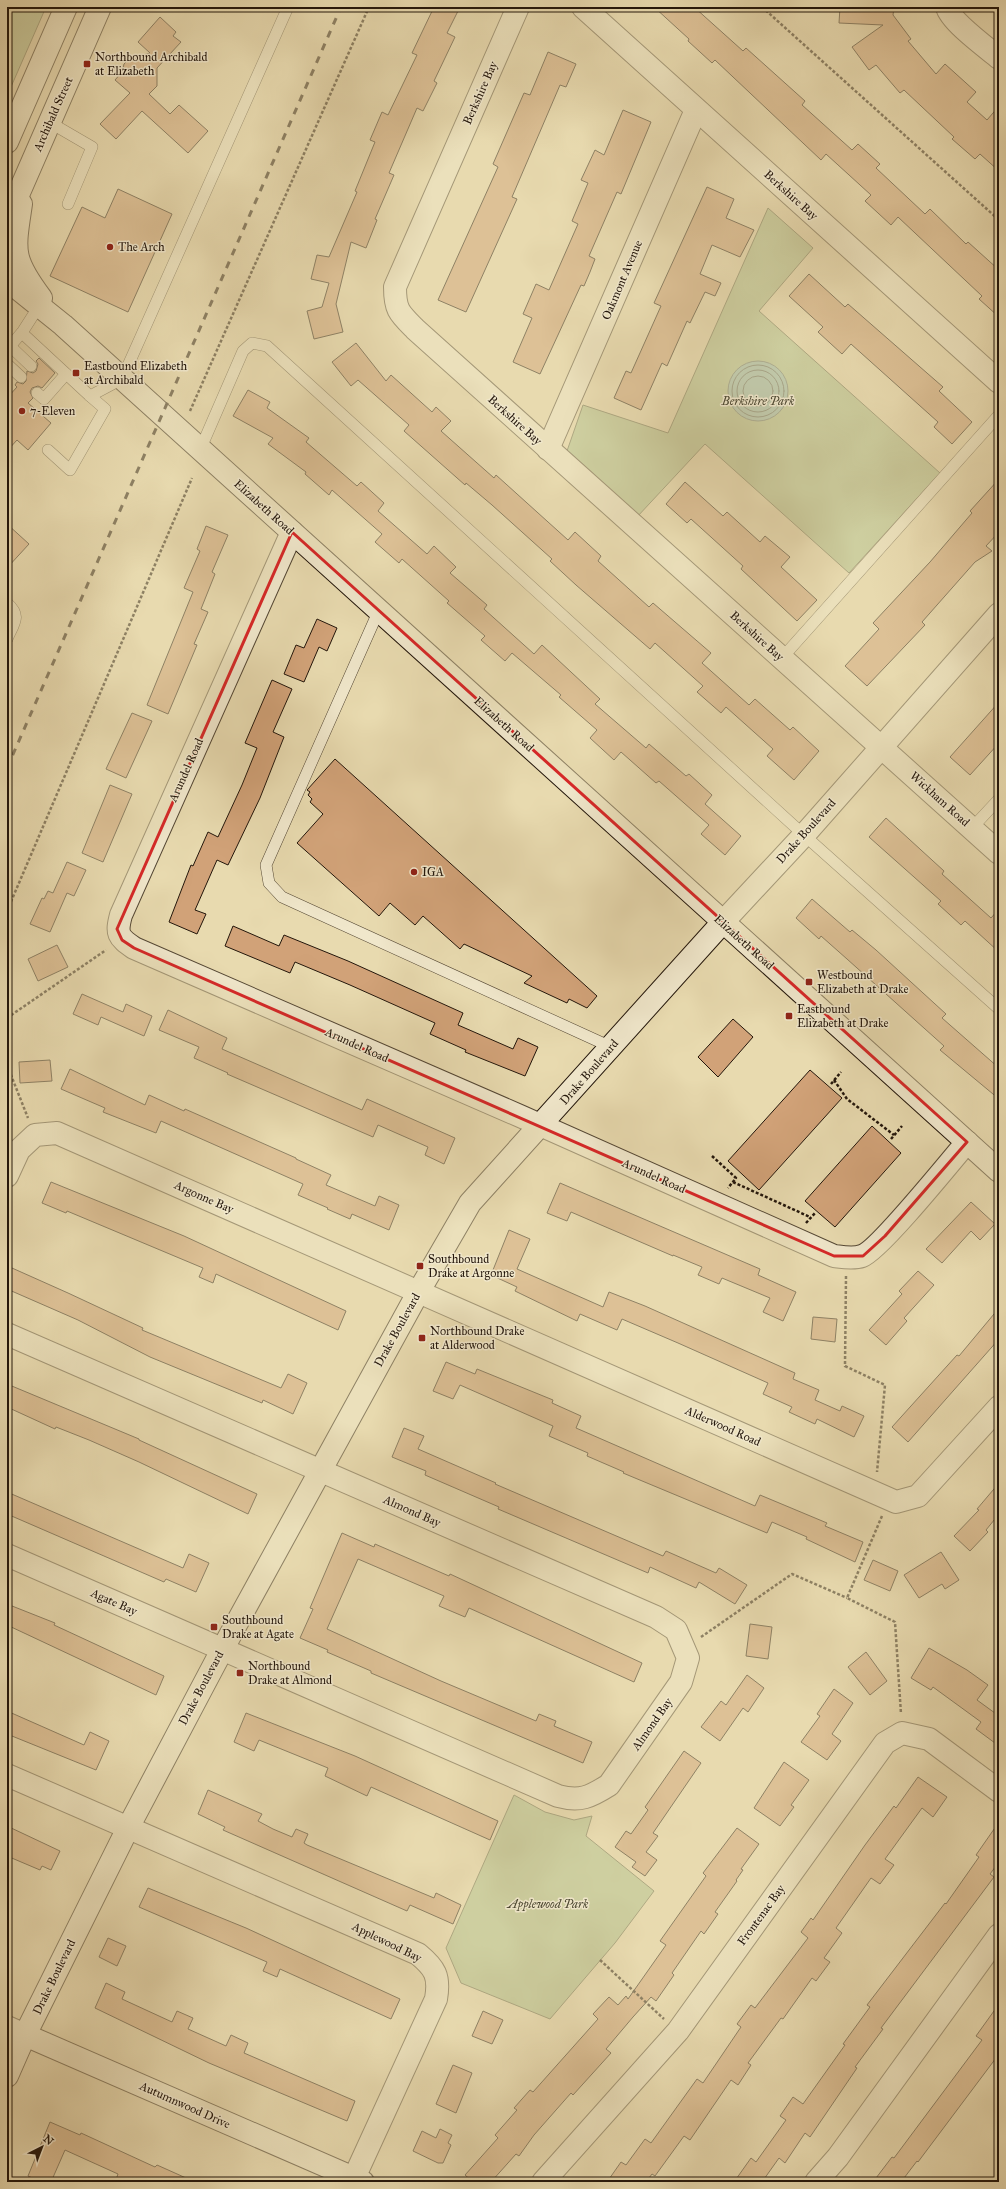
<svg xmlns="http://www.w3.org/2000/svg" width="1006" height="2189" font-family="'IM FELL Great Primer',serif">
<rect width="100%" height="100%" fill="#e8daaf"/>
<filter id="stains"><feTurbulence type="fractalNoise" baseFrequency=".005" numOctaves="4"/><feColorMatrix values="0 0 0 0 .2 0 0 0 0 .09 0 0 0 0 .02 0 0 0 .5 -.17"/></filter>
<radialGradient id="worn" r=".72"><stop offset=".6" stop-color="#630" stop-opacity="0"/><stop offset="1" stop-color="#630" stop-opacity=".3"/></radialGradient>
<!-- green -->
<g fill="#b0c18f" stroke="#6a6c4d">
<polygon points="7,7 46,7 7,96"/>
<polygon points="768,208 813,248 759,311 940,473 849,573 705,444 637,517 567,451 583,405 668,433"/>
<polygon points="514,1795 545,1812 574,1820 592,1816 586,1836 654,1891 615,1943 550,2019 461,1983 446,1948"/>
</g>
<!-- water -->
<circle fill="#97baae" stroke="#69786d" cx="758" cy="391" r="30"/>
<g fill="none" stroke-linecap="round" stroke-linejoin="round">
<!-- shore -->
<g stroke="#5d685c" stroke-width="1">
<circle cx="758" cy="391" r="26"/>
<circle cx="758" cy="391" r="21"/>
<circle cx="758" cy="391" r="15"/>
</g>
</g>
<!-- building -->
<g fill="#d1a278" stroke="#23160b">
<polygon points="434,7 460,7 447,33 455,37 434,81 437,83 423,111 417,108 389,173 394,175 375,219 377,220 366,248 351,242 336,304 343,332 314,339 307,311 322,307 329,283 311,279 317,255 329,257 357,192 355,191 375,142 370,140 382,112 388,115 417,55 412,53"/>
<polygon points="654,7 694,7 743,51 746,48 805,101 802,105 852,150 858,144 880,164 876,168 925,214 930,209 966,244 968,242 999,270 999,317 979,299 982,296 898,217 891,225 865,201 871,195 826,154 821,160 715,60 712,63 688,41 689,39"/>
<polygon points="840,7 894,7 893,15 911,39 908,41 936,74 945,64 976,92 967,102 987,120 999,106 999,171 980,154 975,159 952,139 954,137 904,90 900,93 876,65 869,70 852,47 883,25 839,23"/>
<polygon points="160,17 176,32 173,36 181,42 157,68 157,86 149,94 170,114 179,105 208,131 188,153 142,111 116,139 100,124 130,93 115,80 122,72 124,64 128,60 150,53 138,42"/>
<polygon points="548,52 576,64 566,87 560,85 512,197 517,199 466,312 438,300 498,167 493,164 524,93 530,95"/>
<polygon points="623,110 651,122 621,194 617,192 589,256 595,259 590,272 584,286 581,285 540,374 513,362 532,318 523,314 536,284 549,290 578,224 572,221 588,183 581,180 595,150 604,155"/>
<polygon points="707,187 734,199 726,218 754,230 740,257 712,245 700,274 721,283 715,296 705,292 690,323 687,321 667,366 662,363 641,410 614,398 626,371 631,373 661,306 654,303"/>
<polygon points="118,189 172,214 128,312 50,276 82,207 105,218"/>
<polygon points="809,274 845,307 848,304 943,387 939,391 972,422 952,444 934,427 938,422 851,344 842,354 818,332 823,327 789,296"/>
<polygon points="356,343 386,381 391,375 432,412 436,407 451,421 441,431 494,478 496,475 568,540 575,532 601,556 598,561 649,607 653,603 711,653 702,663 749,705 755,699 790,730 793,727 819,751 794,780 767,756 773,749 726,707 721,713 697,692 703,686 655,643 650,649 576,585 550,561 552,559 492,505 466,483 465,485 404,431 409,425 358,380 351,386 332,362"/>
<polygon points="39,358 55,373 42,388 38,386 32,388 30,392 33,398 28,403 51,423 28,450 17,440 7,451 7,398 17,387 15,385 17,382 23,384 26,381 27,371 33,373 36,371 38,364 36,361"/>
<polygon points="248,390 270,402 267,408 309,438 306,442 357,486 361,482 384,503 378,511 427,554 434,546 456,567 450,573 487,605 484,609 534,654 542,645 600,699 595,704 646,748 649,744 686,776 689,774 712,795 705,804 741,836 725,855 701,834 709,825 659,781 656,783 621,752 614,760 590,738 597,730 559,697 561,695 512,653 505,661 481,640 485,636 447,603 449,601 402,559 399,563 375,542 382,534 332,490 329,495 305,474 306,472 268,444 273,438 233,416"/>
<polygon points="999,479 999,532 986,546 992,551 975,562 922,622 925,625 867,686 845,666 879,629 873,623 930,562 972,513 970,511"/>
<polygon points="685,482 723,516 727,512 760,542 765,536 790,557 781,567 817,600 797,621 741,569 743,566 691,519 687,523 666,504"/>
<polygon points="7,524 29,544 7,568"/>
<polygon points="206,526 228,535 212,572 215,574 201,609 208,612 194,644 197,645 168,714 147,705 193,592 184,588 200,551 197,549"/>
<polygon points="317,619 337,628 327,651 319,647 304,682 284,674 296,645 304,648"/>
<polygon points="272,680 292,689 273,732 284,737 260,798 228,865 217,860 195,910 206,914 197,934 169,922 191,865 193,866 208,832 218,837 242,785 257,748 245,743"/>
<polygon points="999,702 999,743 970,775 950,757"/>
<polygon points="132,713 152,721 126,778 106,769"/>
<polygon points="335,759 597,996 587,1008 569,999 567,1003 524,983 532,976 464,944 460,949 423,916 415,925 390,903 379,916 297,843 323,814 310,802 312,799 308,795 310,792 307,790"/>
<polygon points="110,785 132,794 103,862 82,853"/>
<polygon points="886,818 944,871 942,874 991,918 999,909 999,952 965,921 961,925 938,904 941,901 869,837"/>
<polygon points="67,862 86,870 74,896 67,893 50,932 30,924 42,898 44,899 48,891 53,893"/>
<polygon points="812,899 850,932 852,930 876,950 946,1014 942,1018 999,1068 999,1099 940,1050 944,1046 847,959 821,936 819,939 796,918"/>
<polygon points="233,926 279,946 284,935 348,961 463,1013 458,1025 513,1049 518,1038 538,1047 525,1076 465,1052 466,1050 430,1034 435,1023 350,985 295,962 290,973 225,946"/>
<polygon points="57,945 68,967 38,981 28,959"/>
<polygon points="82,994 123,1012 126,1004 152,1016 144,1036 101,1017 98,1025 73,1014"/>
<polygon points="168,1010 227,1038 222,1049 362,1110 367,1099 455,1138 444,1164 425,1155 428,1147 378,1125 373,1137 227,1074 228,1073 194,1058 199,1047 159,1030"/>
<polygon points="733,1019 753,1037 718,1077 698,1057"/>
<polygon points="50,1060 52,1081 20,1083 19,1062"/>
<polygon points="70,1069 145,1105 149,1095 184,1111 185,1109 296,1158 296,1159 331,1175 326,1185 375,1206 379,1196 399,1205 389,1230 352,1214 350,1219 327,1209 328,1208 298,1195 303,1184 161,1121 156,1133 103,1112 105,1108 61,1089"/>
<polygon points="810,1070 842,1098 759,1190 728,1161"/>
<polygon points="872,1126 901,1153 835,1227 805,1201"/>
<polygon points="51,1182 184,1236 346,1311 338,1330 216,1274 213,1283 199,1277 203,1268 67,1211 66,1213 42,1203"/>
<polygon points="560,1183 760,1269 758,1275 796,1292 783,1321 763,1312 770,1298 722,1278 719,1284 698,1275 702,1267 673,1255 673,1256 571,1212 567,1221 547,1213"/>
<polygon points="971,1202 995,1224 980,1240 971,1231 942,1263 926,1249"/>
<polygon points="509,1230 530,1239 517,1269 603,1307 609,1292 645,1306 795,1373 793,1379 819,1390 815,1400 840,1411 842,1406 864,1416 854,1437 817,1419 815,1424 789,1412 792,1407 763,1394 768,1383 678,1343 622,1319 617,1330 580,1314 577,1321 515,1291 517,1287 491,1275"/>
<polygon points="12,1268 68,1293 143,1328 142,1330 281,1388 288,1374 307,1383 293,1414 263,1400 262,1403 150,1357 78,1320 7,1289 7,1279"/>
<polygon points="918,1271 934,1285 904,1318 907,1321 886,1345 869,1330 902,1294 899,1291"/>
<polygon points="999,1308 999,1339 908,1442 892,1427 957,1355 959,1356"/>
<polygon points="813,1317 837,1319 835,1342 811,1339"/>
<polygon points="446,1362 475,1374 477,1369 553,1400 552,1403 581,1416 576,1428 755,1506 760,1495 827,1523 825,1526 863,1542 855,1562 806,1539 807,1537 772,1522 767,1533 623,1473 624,1472 587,1456 588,1453 549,1436 553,1426 460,1385 453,1399 433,1391"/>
<polygon points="7,1384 139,1439 139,1440 257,1494 248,1514 139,1462 89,1440 56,1427 55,1429 7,1407"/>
<polygon points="404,1428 424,1436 418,1449 496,1483 495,1484 663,1556 666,1551 716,1573 719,1568 747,1585 735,1604 699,1582 696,1588 650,1567 648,1573 498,1509 499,1507 425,1475 426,1471 392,1457"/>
<polygon points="999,1483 999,1514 986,1530 988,1532 970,1551 954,1536 979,1510 977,1509"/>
<polygon points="7,1492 183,1568 189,1554 209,1563 196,1592 166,1579 164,1582 7,1514"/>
<polygon points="342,1533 374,1547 375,1544 449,1576 450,1574 642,1663 634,1682 469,1608 465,1617 439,1606 444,1596 358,1559 327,1629 441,1681 536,1721 539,1714 556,1721 554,1726 592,1742 583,1763 371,1673 371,1671 327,1652 328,1650 300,1638 313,1609 310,1608"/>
<polygon points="941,1552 959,1580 945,1589 942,1584 919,1598 904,1575"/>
<polygon points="873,1560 898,1571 890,1591 864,1580"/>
<polygon points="7,1604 55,1623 54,1625 164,1676 156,1695 7,1625"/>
<polygon points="750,1624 772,1627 768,1659 746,1656"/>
<polygon points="929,1648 967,1670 988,1685 977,1700 999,1716 999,1746 976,1729 981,1722 933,1687 931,1690 911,1678"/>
<polygon points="866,1652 887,1681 870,1695 848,1667"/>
<polygon points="747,1675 764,1688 748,1712 743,1708 720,1741 701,1727 721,1701 726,1705"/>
<polygon points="834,1689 853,1703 832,1734 841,1741 827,1760 801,1742 820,1716 817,1714"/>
<polygon points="7,1711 84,1745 90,1732 109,1741 96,1770 7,1734"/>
<polygon points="246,1713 355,1756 498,1821 490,1840 371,1787 367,1796 325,1776 328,1768 259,1740 254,1751 234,1742"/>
<polygon points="684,1751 701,1763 653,1833 658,1836 646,1852 657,1860 645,1876 632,1867 636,1862 615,1847 626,1831 631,1834 648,1810 645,1807"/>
<polygon points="784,1762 809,1780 791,1805 794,1807 780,1826 754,1808"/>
<polygon points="918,1777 947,1797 933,1817 922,1808 885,1859 894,1865 880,1884 871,1878 836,1928 842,1933 824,1958 830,1962 816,1981 812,1978 783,2019 781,2018 748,2063 751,2065 738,2085 731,2080 690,2140 684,2136 655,2176 652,2174 646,2182 607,2182 621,2162 626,2165 645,2139 651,2143 697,2079 703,2083 741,2027 737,2024 751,2005 755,2008 808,1938 801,1932 811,1918 813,1920 865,1845 894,1806 896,1808"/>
<polygon points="208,1790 262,1814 258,1821 273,1829 292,1837 296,1829 308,1834 304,1843 307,1845 434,1898 436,1893 461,1905 453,1924 410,1905 407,1911 223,1830 225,1827 198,1814"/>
<polygon points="999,1822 999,1862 990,1874 994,1877 881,2028 883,2029 855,2067 857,2068 810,2137 805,2133 785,2163 779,2158 762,2182 734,2182 751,2158 756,2162 786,2120 780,2116 793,2097 803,2104 845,2045 843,2044 870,2007 867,2005 945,1903 946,1904 979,1857 976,1855"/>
<polygon points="7,1826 60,1851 51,1870 42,1866 40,1870 7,1856"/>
<polygon points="737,1828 759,1844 741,1869 743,1870 736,1880 737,1881 715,1912 718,1914 704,1934 701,1931 672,1973 674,1975 656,2001 651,1997 633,2017 606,2049 611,2053 573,2095 571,2093 534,2135 519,2156 516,2154 491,2182 473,2182 465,2175 498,2138 495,2135 517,2110 514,2108 530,2090 533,2092 598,2019 593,2014 609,1997 618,2005 626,1996 628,1999 666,1945 660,1941 706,1876 703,1873"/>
<polygon points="148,1888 246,1928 400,1999 391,2019 280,1969 277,1977 263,1971 267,1962 139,1907"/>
<polygon points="108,1938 126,1946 117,1966 99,1957"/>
<polygon points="106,1983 125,1992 122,1999 172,2022 177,2011 193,2018 188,2029 226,2046 231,2035 248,2043 244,2053 355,2101 347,2121 209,2063 95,2008"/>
<polygon points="999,2004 999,2054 918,2162 917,2161 901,2182 873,2182 892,2157 894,2158 982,2040 976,2036"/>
<polygon points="483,2011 503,2020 492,2044 472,2036"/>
<polygon points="453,2065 472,2073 456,2113 436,2104"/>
<polygon points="50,2122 80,2135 81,2133 155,2167 157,2165 195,2182 115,2182 118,2174 65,2150 51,2182 41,2182 28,2176"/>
<polygon points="440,2129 452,2135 448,2143 451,2145 443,2163 438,2163 413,2151 422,2131 436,2138"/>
</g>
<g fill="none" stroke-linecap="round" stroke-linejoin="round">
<!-- lane casing -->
<g stroke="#544734" stroke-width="12">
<g id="lane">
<polyline points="49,122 92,147 68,204"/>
<polyline points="22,333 90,396 122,379 288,7"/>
<polyline points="10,346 31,366"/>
<polyline points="7,350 23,331 39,306"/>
<polyline points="7,364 21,377"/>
<polyline points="37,393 44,399 66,374"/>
<polyline points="48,450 70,470 105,409 90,396"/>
<polyline points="200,450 243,351 252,343 267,346 804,835 999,1009"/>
<path d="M7,603C22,616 14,623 7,639"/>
<polyline points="379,610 266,865 269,883 282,897 611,1047"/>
<polyline points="782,658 999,415"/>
<polyline points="972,828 999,799"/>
</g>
</g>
<!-- street casing -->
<g stroke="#544734" stroke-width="24">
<g id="street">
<path d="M518,7L395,287C395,310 399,313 415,329L999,853"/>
<polyline points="583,7 999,382"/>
<path d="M947,7C950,21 987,48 999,58"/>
<polyline points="548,449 696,110"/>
<path d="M292,532L121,915C116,934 118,937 134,948L520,1116L834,1256C843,1257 853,1259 862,1256C878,1251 951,1161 967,1142"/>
<polyline points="723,922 804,835 999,614"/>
<polyline points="7,1176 19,1150 35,1135 57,1133 896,1502 918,1496 999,1407"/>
<path d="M7,1334L656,1617L676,1630L688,1658L681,1682L609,1785C590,1797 580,1802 558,1796L7,1555"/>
<path d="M7,1775L418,1954C435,1968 440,1976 436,1999L354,2178"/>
<polyline points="7,2027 25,2035"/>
<polyline points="543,2182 678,2031 885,1743 902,1733 929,1739 999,1791"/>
<polyline points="816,2182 838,2157 999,1935"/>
</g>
</g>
<!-- secondary casing -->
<g stroke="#23160b" stroke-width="24">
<g id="secondary">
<polyline points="7,142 66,7"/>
<path d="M21,204C14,251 11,258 41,298"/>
<polyline points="7,220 100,7"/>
<polyline points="7,280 63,325 999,1171"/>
<polyline points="25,2035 363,2182"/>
<polyline points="7,2076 25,2035 129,1826 222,1650 419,1291 470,1203 723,922"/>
</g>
</g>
<!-- path -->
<g stroke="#23160b" stroke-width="2.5" stroke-dasharray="3 2" stroke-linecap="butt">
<polyline points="762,7 999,220"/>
<polyline points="190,411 369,7"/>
<polyline points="7,911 192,478"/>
<polyline points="7,1018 106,950"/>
<polyline points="7,1065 28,1118"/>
<polyline points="834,1080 847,1099 894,1135"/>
<polyline points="831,1084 841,1072"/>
<polyline points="891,1139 902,1126"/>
<polyline points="712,1156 736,1178 728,1188"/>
<polyline points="733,1182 810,1217"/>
<polyline points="806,1223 815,1213"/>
<polyline points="846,1276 845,1366 885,1385 877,1472"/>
<polyline points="882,1516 847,1598 895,1622 901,1714"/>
<polyline points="701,1637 792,1574 847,1598"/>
<polyline points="600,1960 664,2019"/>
</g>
<!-- lane -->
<use href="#lane" stroke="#f0e7cb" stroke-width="11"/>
<!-- street -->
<use href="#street" stroke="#f0e7cb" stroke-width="22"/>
<!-- secondary -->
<use href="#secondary" stroke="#f0e7cb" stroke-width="22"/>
<!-- rail -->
<polyline stroke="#23160b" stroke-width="3" stroke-dasharray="7 7" stroke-linecap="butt" points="7,768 341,7"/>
</g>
<!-- marked area -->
<path d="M0 0H1006V2189H0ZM292,532L967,1142L885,1236L863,1256H834L134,948L122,940L117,929Z" fill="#e8daaf" fill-opacity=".55" fill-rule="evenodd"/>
<path fill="none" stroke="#d62828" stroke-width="3" stroke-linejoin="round" d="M292,532L967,1142L885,1236L863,1256H834L134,948L122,940L117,929Z"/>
<!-- markers -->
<g fill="#8f2418" stroke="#f0e7cb" stroke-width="1.5">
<rect x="83" y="60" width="8" height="8" rx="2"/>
<circle cx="110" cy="247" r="4"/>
<rect x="72" y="369" width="8" height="8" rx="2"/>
<circle cx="22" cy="411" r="4"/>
<circle cx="414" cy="872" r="4"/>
<rect x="805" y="978" width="8" height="8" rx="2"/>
<rect x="785" y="1012" width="8" height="8" rx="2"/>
<rect x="416" y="1262" width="8" height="8" rx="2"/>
<rect x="418" y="1334" width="8" height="8" rx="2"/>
<rect x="210" y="1623" width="8" height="8" rx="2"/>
<rect x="236" y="1669" width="8" height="8" rx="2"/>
</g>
<g text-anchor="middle" stroke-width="3" stroke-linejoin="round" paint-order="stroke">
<!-- poi labels -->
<g font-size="12" fill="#23160b" stroke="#f0e7cb" text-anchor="start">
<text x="95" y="61">Northbound Archibald<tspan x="95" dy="14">at Elizabeth</tspan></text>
<text x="118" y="251">The Arch</text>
<text x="84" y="370">Eastbound Elizabeth<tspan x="84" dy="14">at Archibald</tspan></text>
<text x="30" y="415">7-Eleven</text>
<text x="422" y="876">IGA</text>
<text x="817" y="979">Westbound<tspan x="817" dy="14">Elizabeth at Drake</tspan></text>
<text x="797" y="1013">Eastbound<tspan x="797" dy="14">Elizabeth at Drake</tspan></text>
<text x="428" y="1263">Southbound<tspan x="428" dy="14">Drake at Argonne</tspan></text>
<text x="430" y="1335">Northbound Drake<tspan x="430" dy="14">at Alderwood</tspan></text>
<text x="222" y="1624">Southbound<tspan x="222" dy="14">Drake at Agate</tspan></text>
<text x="248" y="1670">Northbound<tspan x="248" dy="14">Drake at Almond</tspan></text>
</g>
<!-- street labels -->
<g font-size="12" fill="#23160b" stroke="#f0e7cb">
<text transform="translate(480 93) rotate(-66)" y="4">Berkshire Bay</text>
<text transform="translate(53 114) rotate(-66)" y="4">Archibald Street</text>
<text transform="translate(791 195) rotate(42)" y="4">Berkshire Bay</text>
<text transform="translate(622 280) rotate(-67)" y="4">Oakmont Avenue</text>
<text transform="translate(515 420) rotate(42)" y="4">Berkshire Bay</text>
<text transform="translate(264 507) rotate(42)" y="4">Elizabeth Road</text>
<text transform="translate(757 636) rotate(42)" y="4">Berkshire Bay</text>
<text transform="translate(504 724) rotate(42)" y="4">Elizabeth Road</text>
<text transform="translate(186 770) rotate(-66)" y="4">Arundel Road</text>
<text transform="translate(940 799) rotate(42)" y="4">Wickham Road</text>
<text transform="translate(806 831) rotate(-48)" y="4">Drake Boulevard</text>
<text transform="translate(744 942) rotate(42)" y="4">Elizabeth Road</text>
<text transform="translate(357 1045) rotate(24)" y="4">Arundel Road</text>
<text transform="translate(589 1072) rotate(-49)" y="4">Drake Boulevard</text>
<text transform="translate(654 1176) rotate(24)" y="4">Arundel Road</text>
<text transform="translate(204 1197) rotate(24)" y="4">Argonne Bay</text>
<text transform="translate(397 1330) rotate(-61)" y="4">Drake Boulevard</text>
<text transform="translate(723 1426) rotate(24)" y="4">Alderwood Road</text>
<text transform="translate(412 1511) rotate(24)" y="4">Almond Bay</text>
<text transform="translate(114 1602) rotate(24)" y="4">Agate Bay</text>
<text transform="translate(201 1688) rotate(-62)" y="4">Drake Boulevard</text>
<text transform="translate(652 1724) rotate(-55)" y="4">Almond Bay</text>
<text transform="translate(761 1915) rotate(-54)" y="4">Frontenac Bay</text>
<text transform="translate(387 1942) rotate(26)" y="4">Applewood Bay</text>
<text transform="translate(54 1977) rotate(-64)" y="4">Drake Boulevard</text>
<text transform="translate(185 2105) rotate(24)" y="4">Autumnwood Drive</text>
</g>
<!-- park labels -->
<g font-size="12" font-style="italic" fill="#4d4933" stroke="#f0e7cb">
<text x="758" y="405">Berkshire Park</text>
<text x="548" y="1908">Applewood Park</text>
</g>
</g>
<!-- margin -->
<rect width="1006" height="2189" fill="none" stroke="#e8daaf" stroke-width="24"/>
<rect x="8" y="8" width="990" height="2173" fill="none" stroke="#23160b" stroke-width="2"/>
<rect x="12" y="12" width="982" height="2165" fill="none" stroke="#23160b"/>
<!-- north arrow -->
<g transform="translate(42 2147) rotate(42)" stroke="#f0e7cb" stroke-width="3" paint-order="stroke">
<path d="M0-3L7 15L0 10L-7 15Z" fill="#23160b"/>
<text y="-6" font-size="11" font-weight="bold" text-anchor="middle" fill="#23160b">N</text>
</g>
<rect width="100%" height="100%" filter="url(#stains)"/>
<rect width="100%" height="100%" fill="url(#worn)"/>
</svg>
